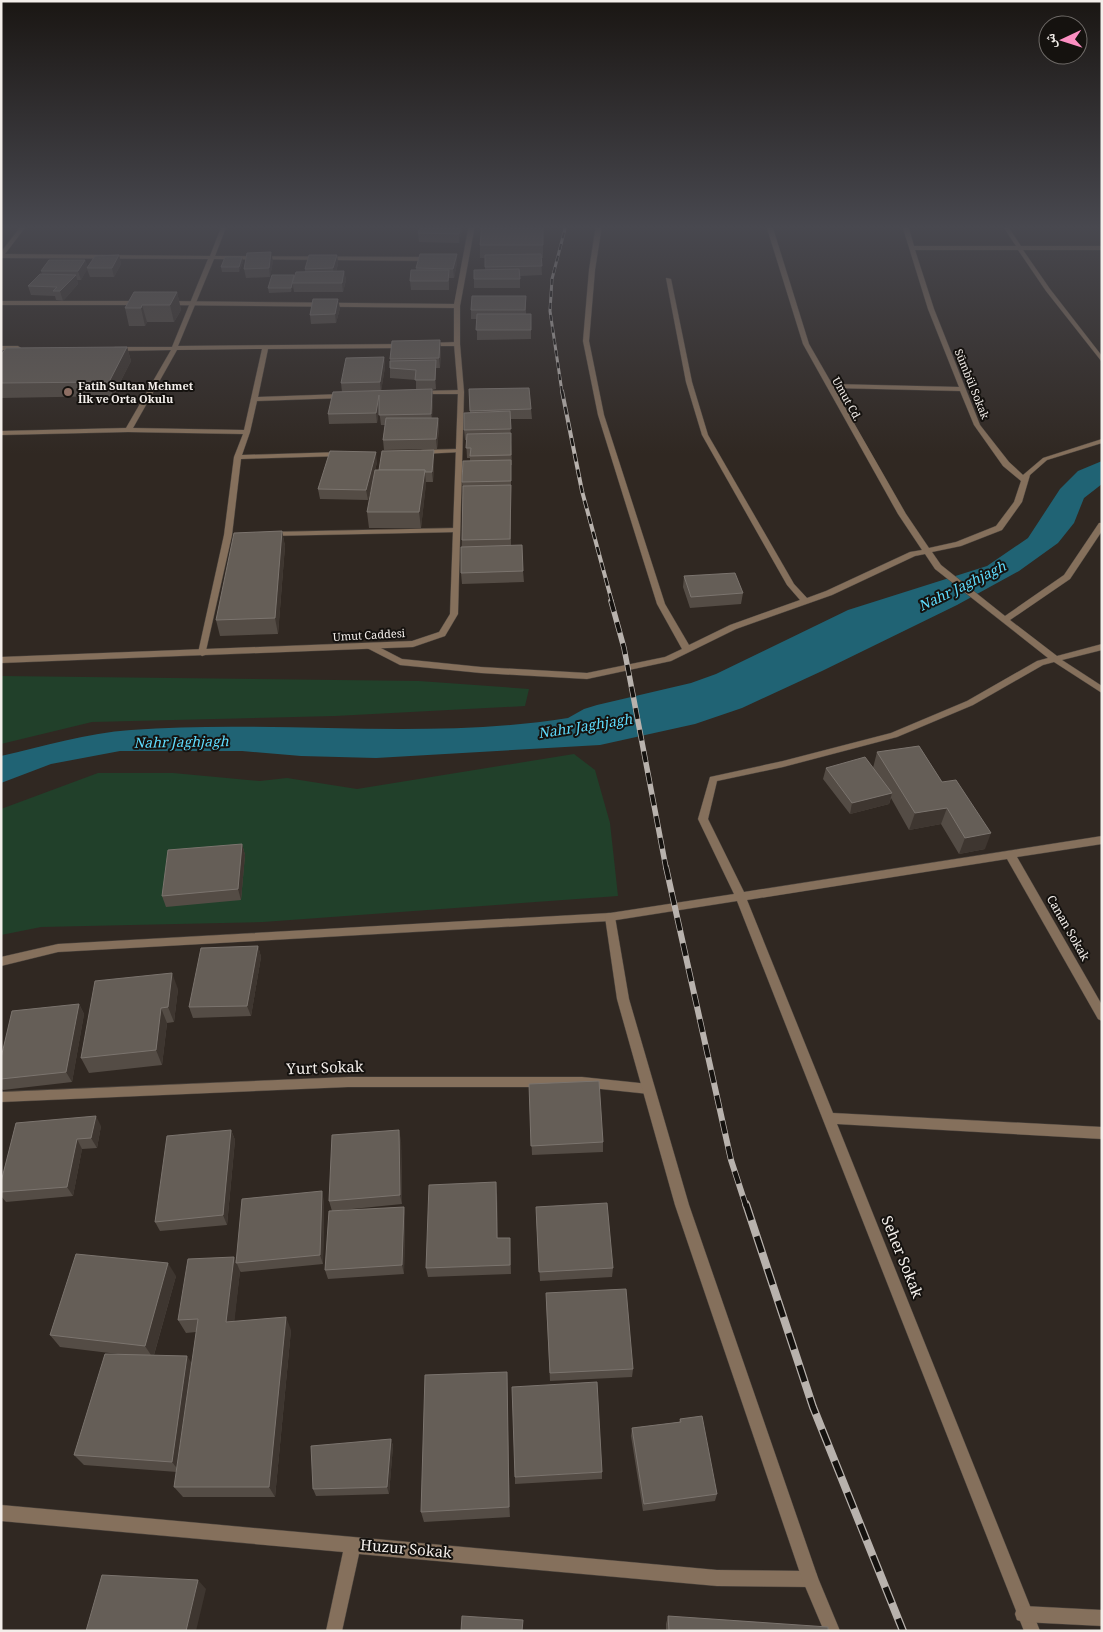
<svg xmlns="http://www.w3.org/2000/svg" width="1103" height="1632" font-family="Georgia,'Noto Naskh Arabic',serif">
<rect width="100%" height="100%" fill="#302822"/>
<!-- green -->
<g fill="#21402a">
<polygon points="1,676 419,681 529,689 525,706 335,716 92,722 1,744"/>
<polygon points="574,754 595,770 610,823 618,896 263,922 41,927 1,935 1,809 98,773 173,773 260,781 287,778 357,789"/>
</g>
<!-- water -->
<path fill="#206374" d="M1102,461V484L1084,498L1074,523L1058,543L1019,571L957,605L822,671L742,708L695,724L600,745L376,758L301,756L242,751H120L51,764L1,783V756C44,746 87,733 131,730C277,719 423,741 568,718L584,709L597,705L691,683L716,674L848,610L987,566L1028,538L1060,489L1078,471Z"/>
<g fill="none" stroke-linecap="round" stroke-linejoin="round">
<!-- minor casing -->
<g stroke="#4b443e" stroke-width="1">
<g id="minor">
<path d="M22,225H27L5,254L210,256L222,225H227L215,256L430,257L433,259L430,261L214,259L178,346L403,344L406,346L403,348L268,349L258,397L343,394L346,396L343,398L257,401L250,432L242,455L342,452L346,454L342,456L241,459L232,535L205,655L202,656L198,653L224,535L234,457L243,434L128,432L1,435V431L126,428L171,350L115,351L112,349L115,347H172L208,259L1,258V252ZM262,349L244,430L133,428L177,350Z"/>
<path d="M596,225H602L595,270L589,341L604,415L665,604L689,645L730,625L800,600L787,585L702,435L686,382L666,278L671,279L692,382L708,435L794,584L807,598L826,591L910,552L922,550L898,514L803,344L766,225H772L809,344L832,384L959,387L928,309L902,225H908L914,246H1016L1002,225H1007L1021,246H1102V250H1023L1050,289L1102,356V362L1046,291L1018,250H915L934,309L980,425L1009,462L1023,475L1043,458L1102,439V443L1047,460L1030,475L1022,502L1002,530L961,546L932,552L941,565L1005,616L1064,575L1099,523H1102V531L1070,579L1010,620L1057,656L1102,644V650L1062,660L1102,686V693L1054,662L1043,665L973,705L897,737L783,767L717,781L708,819L744,892L1102,836V844L1017,857L1102,1005V1021L1098,1019L1007,859L747,900L833,1113L1102,1127V1139L837,1124L1040,1631H1024L737,901L610,921L58,952L1,966V957L58,944L610,913L734,894L698,819L710,777L783,761L891,733L967,701L1037,661L1048,658L935,569L925,554L915,556L832,595L736,629L671,661L587,679L481,673L400,665L367,648L366,646L367,644H373L402,659L481,667L587,673L665,657L682,649L657,604L598,415L583,341L589,270ZM834,388L960,391L974,425L1003,466L1021,481L1014,502L996,526L956,542L929,548L906,514Z"/>
<polygon points="428,343 457,342 460,344 457,346 426,346 425,345"/>
<polygon points="1,346 18,346 21,348 18,350 1,350"/>
<polygon points="420,391 461,390 464,392 461,394 418,394 418,392"/>
<polygon points="459,449 461,450 461,452 422,454 418,452 422,450"/>
<polygon points="456,528 460,530 459,532 269,536 265,534 269,532"/>
<polygon points="348,1077 582,1077 649,1084 653,1085 655,1089 653,1093 649,1094 582,1087 348,1087 1,1102 1,1092"/>
<polygon points="1,1505 717,1570 810,1571 816,1573 818,1579 816,1585 810,1587 717,1586 359,1554 342,1631 326,1631 343,1552 1,1521"/>
</g>
</g>
<!-- tertiary casing -->
<g stroke="#4b443e" stroke-width="1">
<g id="tertiary">
<polygon points="469,225 475,225 460,306 460,344 464,392 458,614 445,636 413,647 1,663 1,657 412,641 439,632 450,614 458,392 454,344 454,308 167,305 164,303 167,301 454,304"/>
<polygon points="1,301 140,301 143,303 140,305 1,305"/>
<polygon points="610,913 614,914 615,917 629,999 689,1205 818,1578 840,1631 824,1631 802,1579 675,1205 617,999 605,917 606,914"/>
<polygon points="1023,1606 1102,1610 1102,1626 1023,1622 1017,1620 1015,1614 1017,1608"/>
</g>
</g>
<!-- minor -->
<use href="#minor" fill="#85705c" fill-rule="evenodd"/>
<!-- tertiary -->
<use href="#tertiary" fill="#85705c" fill-rule="evenodd"/>
<!-- rail-far4 casing -->
<g stroke="#b8b2ad" stroke-width="3">
<polyline id="rail-far4" points="562,392 550,311 552,279 566,225"/>
</g>
<!-- rail-far3 casing -->
<g stroke="#b8b2ad" stroke-width="4">
<polyline id="rail-far3" points="562,391 582,491 612,602"/>
</g>
<!-- rail-far2 casing -->
<g stroke="#b8b2ad" stroke-width="5.5">
<polyline id="rail-far2" points="611,601 624,648 666,868"/>
</g>
<!-- rail-far1 casing -->
<g stroke="#b8b2ad" stroke-width="6">
<polyline id="rail-far1" points="666,867 731,1160 746,1206"/>
</g>
<!-- rail casing -->
<g stroke="#b8b2ad" stroke-width="8">
<polyline id="rail" points="746,1204 813,1407 903,1631"/>
</g>
<!-- rail-far4 -->
<use href="#rail-far4" stroke="#15120f" stroke-width="2" stroke-dasharray="6" stroke-linecap="butt"/>
<!-- rail-far3 -->
<use href="#rail-far3" stroke="#15120f" stroke-width="2.5" stroke-dasharray="8" stroke-linecap="butt"/>
<!-- rail-far2 -->
<use href="#rail-far2" stroke="#15120f" stroke-width="4" stroke-dasharray="11" stroke-linecap="butt"/>
<!-- rail-far1 -->
<use href="#rail-far1" stroke="#15120f" stroke-width="4.5" stroke-dasharray="13" stroke-linecap="butt"/>
<!-- rail -->
<use href="#rail" stroke="#15120f" stroke-width="5.5" stroke-dasharray="17" stroke-linecap="butt"/>
</g>
<!-- wall -->
<g fill="#544c45">
<polygon points="421,225 463,225 459,243 419,242 418,233"/>
<polygon points="527,226 543,226 543,258 541,258 542,275 520,276 520,288 474,288 474,279 485,270 485,258 480,258 480,229"/>
<polygon points="119,255 121,264 114,277 90,277 87,269 81,280 77,280 78,284 63,301 56,300 55,296 31,295 28,286 42,274 41,271 85,260 88,268"/>
<polygon points="337,255 338,264 336,272 344,271 346,280 343,292 294,292 293,286 291,292 269,293 268,288 305,272 305,269"/>
<polygon points="242,257 243,262 239,272 222,272 221,267"/>
<polygon points="273,261 270,277 246,278 244,269"/>
<polygon points="457,263 454,278 449,278 449,290 411,290 410,281 416,270 416,268"/>
<polygon points="177,292 181,310 174,322 147,322 145,326 129,326 125,308"/>
<polygon points="526,296 526,314 531,314 531,339 477,340 477,319 471,319 471,310"/>
<polygon points="340,308 336,323 311,324 310,315"/>
<polygon points="127,347 131,361 113,396 1,398 1,355"/>
<polygon points="441,349 440,368 436,368 436,389 432,390 433,399 432,418 438,418 439,428 437,449 384,450 383,440 385,425 381,425 379,409 377,423 329,424 328,414 342,392 341,383 384,357 385,367 381,391 416,390 416,380 390,378 390,359"/>
<polygon points="469,389 531,409 532,419 510,419 512,465 511,465 511,545 523,571 524,582 462,584 461,573 463,493 462,482 470,461 470,458 467,458 466,440 465,440 464,430 470,412"/>
<polygon points="434,461 433,482 426,482 421,528 369,528 367,512 379,470"/>
<polygon points="377,462 368,500 320,499 318,489"/>
<polygon points="282,531 285,546 278,634 220,636 216,620"/>
<polygon points="684,576 743,593 741,604 690,608 683,587"/>
<polygon points="919,746 985,849 959,854 941,824 909,830 891,798 889,804 850,814 823,779 826,768 873,768 877,752"/>
<polygon points="242,844 245,855 241,900 166,907 162,896"/>
<polygon points="258,946 261,957 251,1016 193,1018 189,1007"/>
<polygon points="178,989 174,1022 167,1023 162,1065 89,1073 81,1058"/>
<polygon points="79,1004 84,1014 72,1082 3,1090 1,1088 1,1058"/>
<polygon points="529,1084 603,1142 603,1152 532,1155"/>
<polygon points="16,1123 101,1126 97,1148 82,1149 73,1196 6,1202 1,1196 1,1182"/>
<polygon points="231,1130 235,1140 227,1225 160,1231 155,1222"/>
<polygon points="401,1140 402,1204 332,1211 329,1201"/>
<polygon points="497,1192 498,1238 510,1238 511,1274 428,1277 426,1268"/>
<polygon points="324,1201 323,1264 241,1272 240,1271 234,1321 291,1330 275,1497 183,1497 174,1487 177,1472 84,1465 74,1455 126,1355 60,1347 50,1335 176,1276 154,1355 192,1363 196,1332 186,1333 178,1320 234,1257 236,1262"/>
<polygon points="404,1207 405,1217 404,1274 328,1279 325,1270"/>
<polygon points="536,1217 613,1268 612,1277 540,1281"/>
<polygon points="546,1301 633,1369 632,1377 550,1381"/>
<polygon points="507,1372 507,1384 510,1517 424,1522 421,1512"/>
<polygon points="680,1419 717,1494 715,1501 643,1511 631,1436 632,1428 679,1422"/>
<polygon points="391,1439 393,1446 389,1494 316,1496 313,1489"/>
<polygon points="602,1472 602,1479 515,1484 515,1477"/>
<polygon points="668,1616 828,1631 666,1631 666,1624"/>
</g>
<!-- shaded-wall -->
<g fill="#3e3630">
<polygon points="461,225 463,225 459,243 459,234"/>
<polygon points="271,252 273,261 270,277 269,268"/>
<polygon points="457,254 457,263 454,278 453,269"/>
<polygon points="119,255 121,264 114,277 112,268"/>
<polygon points="337,255 338,264 334,277 333,268"/>
<polygon points="242,257 243,262 239,272 239,267"/>
<polygon points="85,260 88,268 81,280 78,271"/>
<polygon points="344,271 346,280 343,292 342,283"/>
<polygon points="76,275 78,284 63,301 60,291"/>
<polygon points="294,275 295,279 292,283 293,286 291,292 291,288"/>
<polygon points="177,292 181,310 174,322 170,305"/>
<polygon points="338,299 340,308 336,323 335,314"/>
<polygon points="142,305 147,322 145,326 141,308"/>
<polygon points="440,340 441,349 440,368 439,358"/>
<polygon points="127,347 131,361 113,396 109,382"/>
<polygon points="384,357 385,367 381,392 380,382"/>
<polygon points="436,360 436,389 435,380"/>
<polygon points="432,389 433,399 431,424 431,414"/>
<polygon points="379,395 380,405 377,423 376,413"/>
<polygon points="438,418 439,428 437,449 436,439"/>
<polygon points="434,450 434,461 433,482 432,472"/>
<polygon points="376,452 377,462 368,500 366,490"/>
<polygon points="425,470 426,485 421,528 419,512"/>
<polygon points="282,531 285,546 278,634 275,618"/>
<polygon points="892,793 889,804 850,814 852,803"/>
<polygon points="947,808 941,824 909,830 915,813"/>
<polygon points="991,833 985,849 959,854 965,838"/>
<polygon points="242,844 245,855 241,900 238,889"/>
<polygon points="258,946 261,957 251,1016 247,1006"/>
<polygon points="172,973 178,989 174,1022 168,1007"/>
<polygon points="79,1004 84,1014 72,1082 66,1072"/>
<polygon points="161,1008 167,1023 162,1065 156,1050"/>
<polygon points="96,1116 101,1126 97,1148 91,1138"/>
<polygon points="231,1130 235,1140 227,1225 223,1215"/>
<polygon points="399,1130 401,1140 402,1204 400,1195"/>
<polygon points="77,1139 82,1149 73,1196 67,1187"/>
<polygon points="496,1182 497,1192 498,1247 497,1238"/>
<polygon points="322,1191 324,1201 323,1264 320,1255"/>
<polygon points="404,1207 405,1217 404,1274 402,1265"/>
<polygon points="234,1257 240,1271 233,1334 226,1322"/>
<polygon points="168,1263 176,1276 153,1358 145,1346"/>
<polygon points="286,1317 291,1330 275,1497 269,1487"/>
<polygon points="187,1356 195,1368 180,1472 172,1462"/>
<polygon points="507,1372 507,1384 510,1517 509,1507"/>
<polygon points="391,1439 393,1446 389,1494 387,1487"/>
<polygon points="198,1580 206,1589 196,1631 186,1631"/>
</g>
<!-- building -->
<g fill="#655e57" stroke="#7b746e">
<polygon points="421,225 461,225 459,234 418,233"/>
<polygon points="481,225 526,225 526,226 482,226 482,229 480,229"/>
<polygon points="482,226 543,226 543,245 480,245"/>
<polygon points="271,252 269,268 244,269 247,253"/>
<polygon points="420,254 457,254 453,269 416,268"/>
<polygon points="541,254 542,266 485,267 485,255"/>
<polygon points="119,255 112,268 87,268 95,256"/>
<polygon points="309,255 337,255 333,268 305,269"/>
<polygon points="225,257 242,257 239,267 221,267"/>
<polygon points="49,260 85,260 78,271 41,271"/>
<polygon points="519,269 520,279 474,279 474,270"/>
<polygon points="411,270 449,270 448,281 410,281"/>
<polygon points="344,271 342,283 292,283 296,272"/>
<polygon points="40,274 76,275 60,291 53,291 57,287 28,286"/>
<polygon points="272,275 294,275 291,288 268,288"/>
<polygon points="134,292 177,292 170,305 142,305 141,308 125,308"/>
<polygon points="472,296 526,296 525,310 471,310"/>
<polygon points="313,299 338,299 335,314 310,315"/>
<polygon points="477,314 531,314 531,330 476,330"/>
<polygon points="440,340 439,358 390,359 392,341"/>
<polygon points="127,347 109,382 1,383 1,355 6,348"/>
<polygon points="384,357 380,382 341,383 346,358"/>
<polygon points="436,360 435,380 415,380 416,370 390,368 390,361"/>
<polygon points="529,388 531,409 470,411 469,389"/>
<polygon points="432,389 431,414 379,415 379,395 376,413 328,414 333,392"/>
<polygon points="510,411 511,429 464,430 464,413"/>
<polygon points="386,418 438,418 436,439 383,440"/>
<polygon points="511,433 511,455 470,456 471,448 466,448 467,434"/>
<polygon points="434,450 432,472 425,472 425,470 379,470 382,451"/>
<polygon points="330,451 376,452 366,490 318,489"/>
<polygon points="511,460 511,481 462,482 463,461"/>
<polygon points="375,470 425,470 419,512 367,512"/>
<polygon points="511,485 510,539 462,540 463,486"/>
<polygon points="282,531 275,618 216,620 234,533"/>
<polygon points="522,545 523,571 461,573 461,547"/>
<polygon points="735,573 743,593 691,597 684,576"/>
<polygon points="919,746 942,782 956,780 991,833 965,838 947,808 915,813 877,752"/>
<polygon points="865,757 892,793 852,803 826,768"/>
<polygon points="242,844 238,889 162,896 168,850"/>
<polygon points="258,946 247,1006 189,1007 201,948"/>
<polygon points="172,973 168,1007 161,1008 156,1050 81,1058 95,981"/>
<polygon points="79,1004 66,1072 1,1079 1,1058 12,1011"/>
<polygon points="599,1081 603,1142 531,1146 529,1084"/>
<polygon points="96,1116 91,1138 77,1139 67,1187 1,1192 1,1182 16,1123"/>
<polygon points="231,1130 223,1215 155,1222 167,1136"/>
<polygon points="399,1130 400,1195 329,1201 332,1135"/>
<polygon points="496,1182 497,1238 510,1238 510,1265 426,1268 429,1185"/>
<polygon points="322,1191 320,1255 236,1263 242,1199"/>
<polygon points="607,1203 613,1268 539,1272 536,1207"/>
<polygon points="404,1207 402,1265 325,1270 329,1211"/>
<polygon points="76,1254 168,1263 145,1346 50,1335"/>
<polygon points="234,1257 226,1322 286,1317 269,1487 174,1487 198,1319 178,1320 188,1259"/>
<polygon points="626,1289 633,1369 550,1373 546,1293"/>
<polygon points="105,1354 187,1356 172,1462 74,1455"/>
<polygon points="507,1372 509,1507 421,1512 425,1375"/>
<polygon points="597,1382 602,1472 515,1477 512,1387"/>
<polygon points="702,1416 717,1494 644,1504 632,1428 681,1422 680,1419"/>
<polygon points="391,1439 387,1487 313,1489 311,1446"/>
<polygon points="102,1575 198,1580 186,1631 86,1631"/>
<polygon points="462,1616 523,1620 522,1631 461,1631"/>
<polygon points="668,1616 828,1627 828,1631 669,1631"/>
</g>
<!-- sky -->
<linearGradient id="sky" x2="0" y2="1"><stop stop-color="#1a1613"/><stop offset="0.5" stop-color="#48484f"/><stop offset="1" stop-color="#48484f" stop-opacity="0"/></linearGradient>
<rect width="1103" height="454" fill="url(#sky)"/>
<!-- markers -->
<circle fill="#8d6e63" stroke="#15120f" stroke-width="2" cx="68" cy="392" r="5"/>
<g text-anchor="middle" stroke-width="4" stroke-linejoin="round" paint-order="stroke">
<!-- far-street labels -->
<g font-size="11" fill="#f3eeea" stroke="#15120f">
<text transform="translate(972 384) rotate(68)" y="4">Sümbül Sokak</text>
<text transform="translate(847 399) rotate(61)" y="4">Umut Cd.</text>
<text transform="translate(369 635) rotate(-3)" y="4">Umut Caddesi</text>
</g>
<!-- far-poi labels -->
<g font-size="11" font-weight="bold" fill="#f3eeea" stroke="#15120f" text-anchor="start">
<text x="78" y="390">Fatih Sultan Mehmet<tspan x="78" dy="13">İlk ve Orta Okulu</tspan></text>
</g>
<!-- street labels -->
<g font-size="12" fill="#f3eeea" stroke="#15120f">
<text transform="translate(1068 928) rotate(60)" y="4">Canan Sokak</text>
</g>
<!-- water labels -->
<g font-size="14" font-style="italic" fill="#5edafb" stroke="#15120f">
<text transform="translate(962 586) rotate(-26)" y="5">Nahr Jaghjagh</text>
<text transform="translate(585 726) rotate(-9)" y="5">Nahr Jaghjagh</text>
<text transform="translate(181 742) rotate(-1)" y="5">Nahr Jaghjagh</text>
</g>
<!-- near-street labels -->
<g font-size="15" fill="#f3eeea" stroke="#15120f">
<text transform="translate(325 1068) rotate(-2)" y="5">Yurt Sokak</text>
<text transform="translate(902 1257) rotate(68)" y="5">Seher Sokak</text>
<text transform="translate(406 1549) rotate(5)" y="5">Huzur Sokak</text>
</g>
</g>
<!-- border -->
<rect width="1103" height="1632" fill="none" stroke="#f3eeea" stroke-width="5"/>
<!-- north arrow -->
<g transform="translate(1063 40) rotate(266)"><circle r="24" fill="#15120f" stroke="#6e6a67"/>
<path d="M0-4L9 19L0 12L-9 19Z" fill="#fc8fc2"/>
<text y="-8" font-size="14" font-weight="bold" text-anchor="middle" fill="#f3eeea">ش</text>
</g>
</svg>
